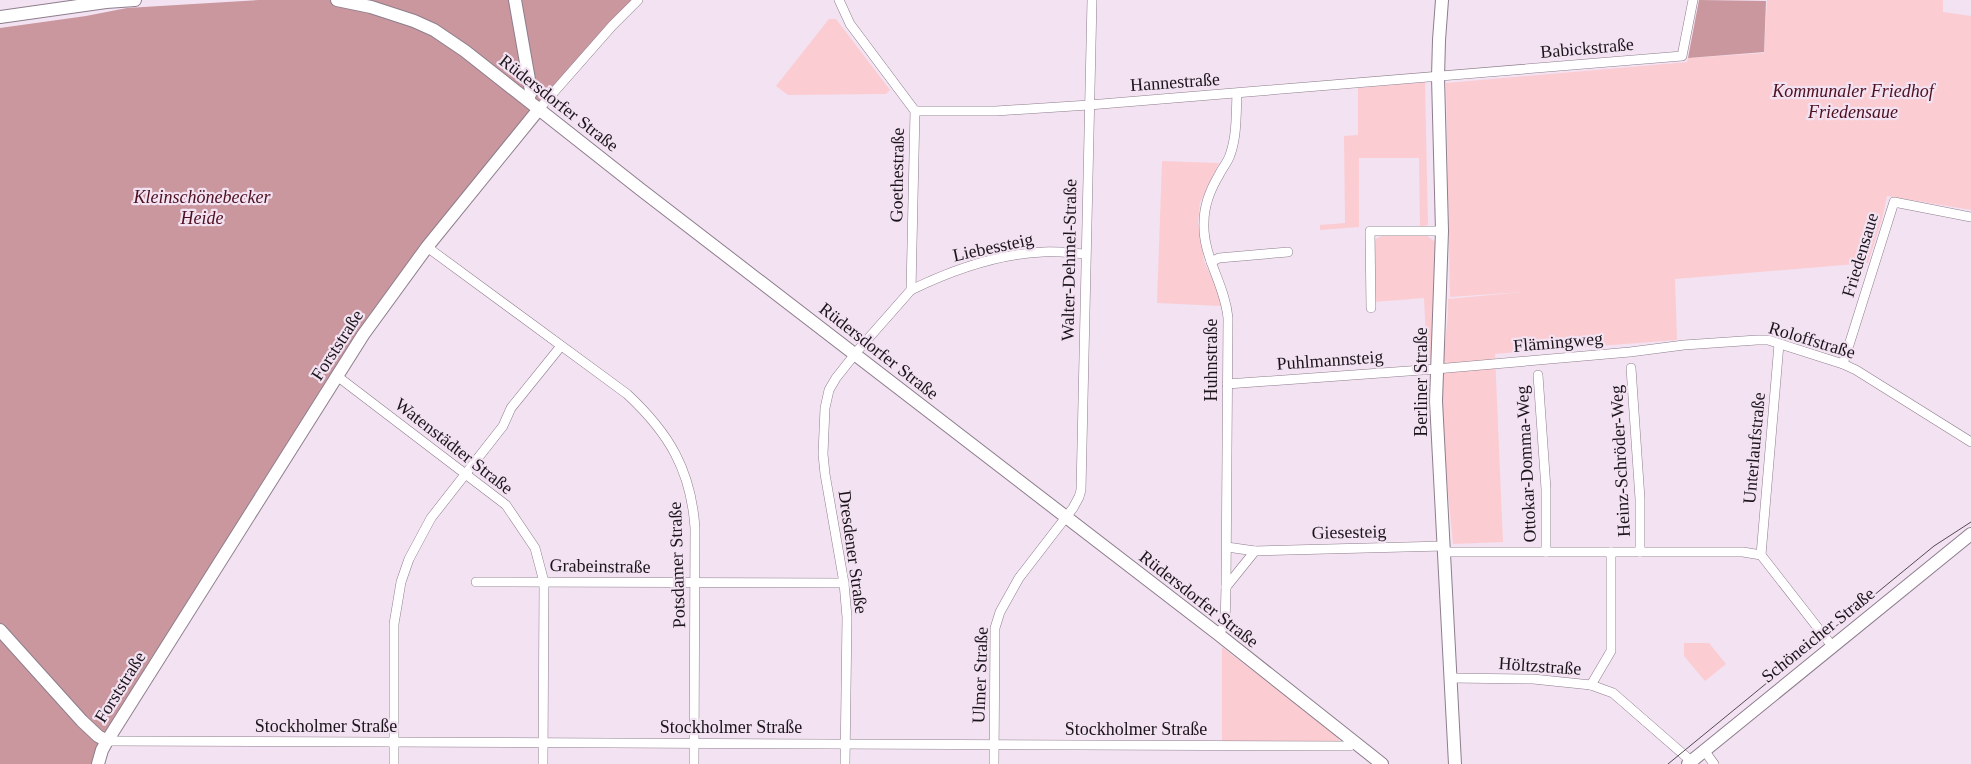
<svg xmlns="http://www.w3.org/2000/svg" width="1971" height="764" font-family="'Times New Roman',serif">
<rect width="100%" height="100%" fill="#f3e2f2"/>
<!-- green -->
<g fill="#fbcdd2">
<path d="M1767,0H1943V12L1971,16V210L1887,196L1882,219L1868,263L1675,279L1677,340L1495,354L1503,542L1453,544C1448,491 1442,437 1442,383C1442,355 1449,326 1448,299L1523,292L1450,297L1446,83L1687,62L1688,58L1764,53Z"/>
<polygon points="829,19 836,19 890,90 886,94 788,95 776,86"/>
<polygon points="1425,82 1428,225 1420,227 1419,158 1359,158 1359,227 1320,230 1320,225 1345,223 1344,136 1358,135 1358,88"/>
<polygon points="1162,161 1219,163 1200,203 1198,222 1204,261 1218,292 1221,306 1157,303"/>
<polygon points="1384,235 1426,235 1437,243 1433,358 1427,360 1424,298 1374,302 1374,242 1377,238"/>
<polygon points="1684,643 1709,643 1726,664 1705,681 1684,656"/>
<polygon points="1222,647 1338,736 1339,741 1222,741"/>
</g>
<!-- forest -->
<g fill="#c9979d">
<polygon points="259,0 633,0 369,319 93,764 0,764 0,28 86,16 127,8"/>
<polygon points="1699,0 1766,1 1764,52 1688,58"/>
</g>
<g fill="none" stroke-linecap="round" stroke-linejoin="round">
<!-- street casing -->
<g stroke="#8d7e8d" stroke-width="10">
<g id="street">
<polyline points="839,0 850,24 915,111 911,290 859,349 836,378 829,390 825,408 823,454 825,474 844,583 847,617 845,764"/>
<polyline points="539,109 612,26 638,0"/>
<polyline points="915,111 996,111 1089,105 1682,56 1693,0"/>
<path d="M427,247L627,394C669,433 691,470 695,528L694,764"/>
<polyline points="1211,262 1219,258 1288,252"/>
<path d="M911,290C952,270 997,254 1043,252C1057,251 1071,253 1085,254"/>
<polyline points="1371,308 1370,231 1442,231"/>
<polyline points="1843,364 1894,202 1971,217"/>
<polyline points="1631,368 1640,499 1640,552"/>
<polyline points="1538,375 1546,489 1546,552"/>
<polyline points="337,376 506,505 535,548 544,582 543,764"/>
<polyline points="1227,384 1436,369 1630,352 1684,345 1757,340 1768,340 1843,364 1856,370 1971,442"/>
<polyline points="1227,547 1255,551 1444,546"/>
<polyline points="1444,552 1743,552 1761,555 1832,646"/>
<polyline points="1761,555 1779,344"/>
<polyline points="476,582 844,583"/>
<polyline points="1226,587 1255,551"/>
<path d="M1218,634L1225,625L1226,587L1228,318C1225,284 1202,256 1204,222C1204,205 1210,190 1219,175C1222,168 1228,162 1230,155C1237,136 1236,114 1237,94"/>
<polyline points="1451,678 1533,679 1591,685 1613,693 1691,761"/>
<polyline points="1591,685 1611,651 1611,552"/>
<polyline points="107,741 1350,746 1354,742"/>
<polyline points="1704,750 1714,764"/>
<polyline points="394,764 394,624 401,582 409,559 431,518 503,426 511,408 561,346"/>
<polyline points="994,764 995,628 1000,612 1019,578 1073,508 1079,497 1081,490 1092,0"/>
</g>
</g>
<!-- secondary casing -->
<g stroke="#8d7e8d" stroke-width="14">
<g id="secondary">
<polyline points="337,0 371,7 414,21 434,30 465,51 640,189 1218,634 1382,764"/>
<polyline points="515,0 531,91 528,100"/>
<polyline points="1442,0 1439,40 1438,77 1442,231 1436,401 1455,764"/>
<polyline points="0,17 106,2 135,0"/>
<polyline points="0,630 82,721 98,736 107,741"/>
<polyline points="98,764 102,750 107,741 363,335 427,247 539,109"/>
<polyline points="1688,764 1971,534"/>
</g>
</g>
<!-- street -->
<use href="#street" stroke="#fff" stroke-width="9"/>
<!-- secondary -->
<use href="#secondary" stroke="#fff" stroke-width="12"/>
<!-- tram -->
<polyline stroke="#534a53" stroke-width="1" points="1668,764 1934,546 1971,522"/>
</g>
<g text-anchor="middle" stroke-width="4.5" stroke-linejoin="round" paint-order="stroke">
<!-- street labels -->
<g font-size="18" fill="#1b151b" stroke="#f3e2f2">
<text transform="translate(1587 48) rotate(-5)" y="6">Babickstraße</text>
<text transform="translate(1175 82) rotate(-4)" y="6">Hannestraße</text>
<text transform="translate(559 103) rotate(38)" y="6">Rüdersdorfer Straße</text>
<text transform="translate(897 175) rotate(-89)" y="6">Goethestraße</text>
<text transform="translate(993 247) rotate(-12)" y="6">Liebessteig</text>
<text transform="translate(1860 255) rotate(-73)" y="6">Friedensaue</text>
<text transform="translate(1069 260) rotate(-89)" y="6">Walter-Dehmel-Straße</text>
<text transform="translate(1812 340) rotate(17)" y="6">Roloffstraße</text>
<text transform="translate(1558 342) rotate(-5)" y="6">Flämingweg</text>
<text transform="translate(337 345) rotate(-57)" y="6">Forststraße</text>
<text transform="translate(879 351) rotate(38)" y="6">Rüdersdorfer Straße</text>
<text transform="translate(1211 360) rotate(-90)" y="6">Huhnstraße</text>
<text transform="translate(1330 360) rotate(-4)" y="6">Puhlmannsteig</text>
<text transform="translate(1421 382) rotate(-90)" y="6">Berliner Straße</text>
<text transform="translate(454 446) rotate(38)" y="6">Watenstädter Straße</text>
<text transform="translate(1754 448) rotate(-85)" y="6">Unterlaufstraße</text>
<text transform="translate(1620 461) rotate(-93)" y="6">Heinz-Schröder-Weg</text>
<text transform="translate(1526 464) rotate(-93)" y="6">Ottokar-Domma-Weg</text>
<text transform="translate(1349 532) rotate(-1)" y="6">Giesesteig</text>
<text transform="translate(853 552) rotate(82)" y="6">Dresdener Straße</text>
<text transform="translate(677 565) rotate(-92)" y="6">Potsdamer Straße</text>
<text transform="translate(600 566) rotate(1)" y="6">Grabeinstraße</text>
<text transform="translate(1199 599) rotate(38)" y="6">Rüdersdorfer Straße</text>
<text transform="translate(1818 635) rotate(-39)" y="6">Schöneicher Straße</text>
<text transform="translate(1540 666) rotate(4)" y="6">Höltzstraße</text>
<text transform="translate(980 675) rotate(-88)" y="6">Ulmer Straße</text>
<text transform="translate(120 687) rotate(-58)" y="6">Forststraße</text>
<text x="326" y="732">Stockholmer Straße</text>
<text x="731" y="733">Stockholmer Straße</text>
<text x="1136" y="735">Stockholmer Straße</text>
</g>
<!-- park labels -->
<g font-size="18" font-style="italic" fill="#4d101f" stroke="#f3e2f2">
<text x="1853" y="97">Kommunaler Friedhof<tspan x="1853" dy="21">Friedensaue</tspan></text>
<text x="202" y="203">Kleinschönebecker<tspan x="202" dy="21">Heide</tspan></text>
</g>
</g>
</svg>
